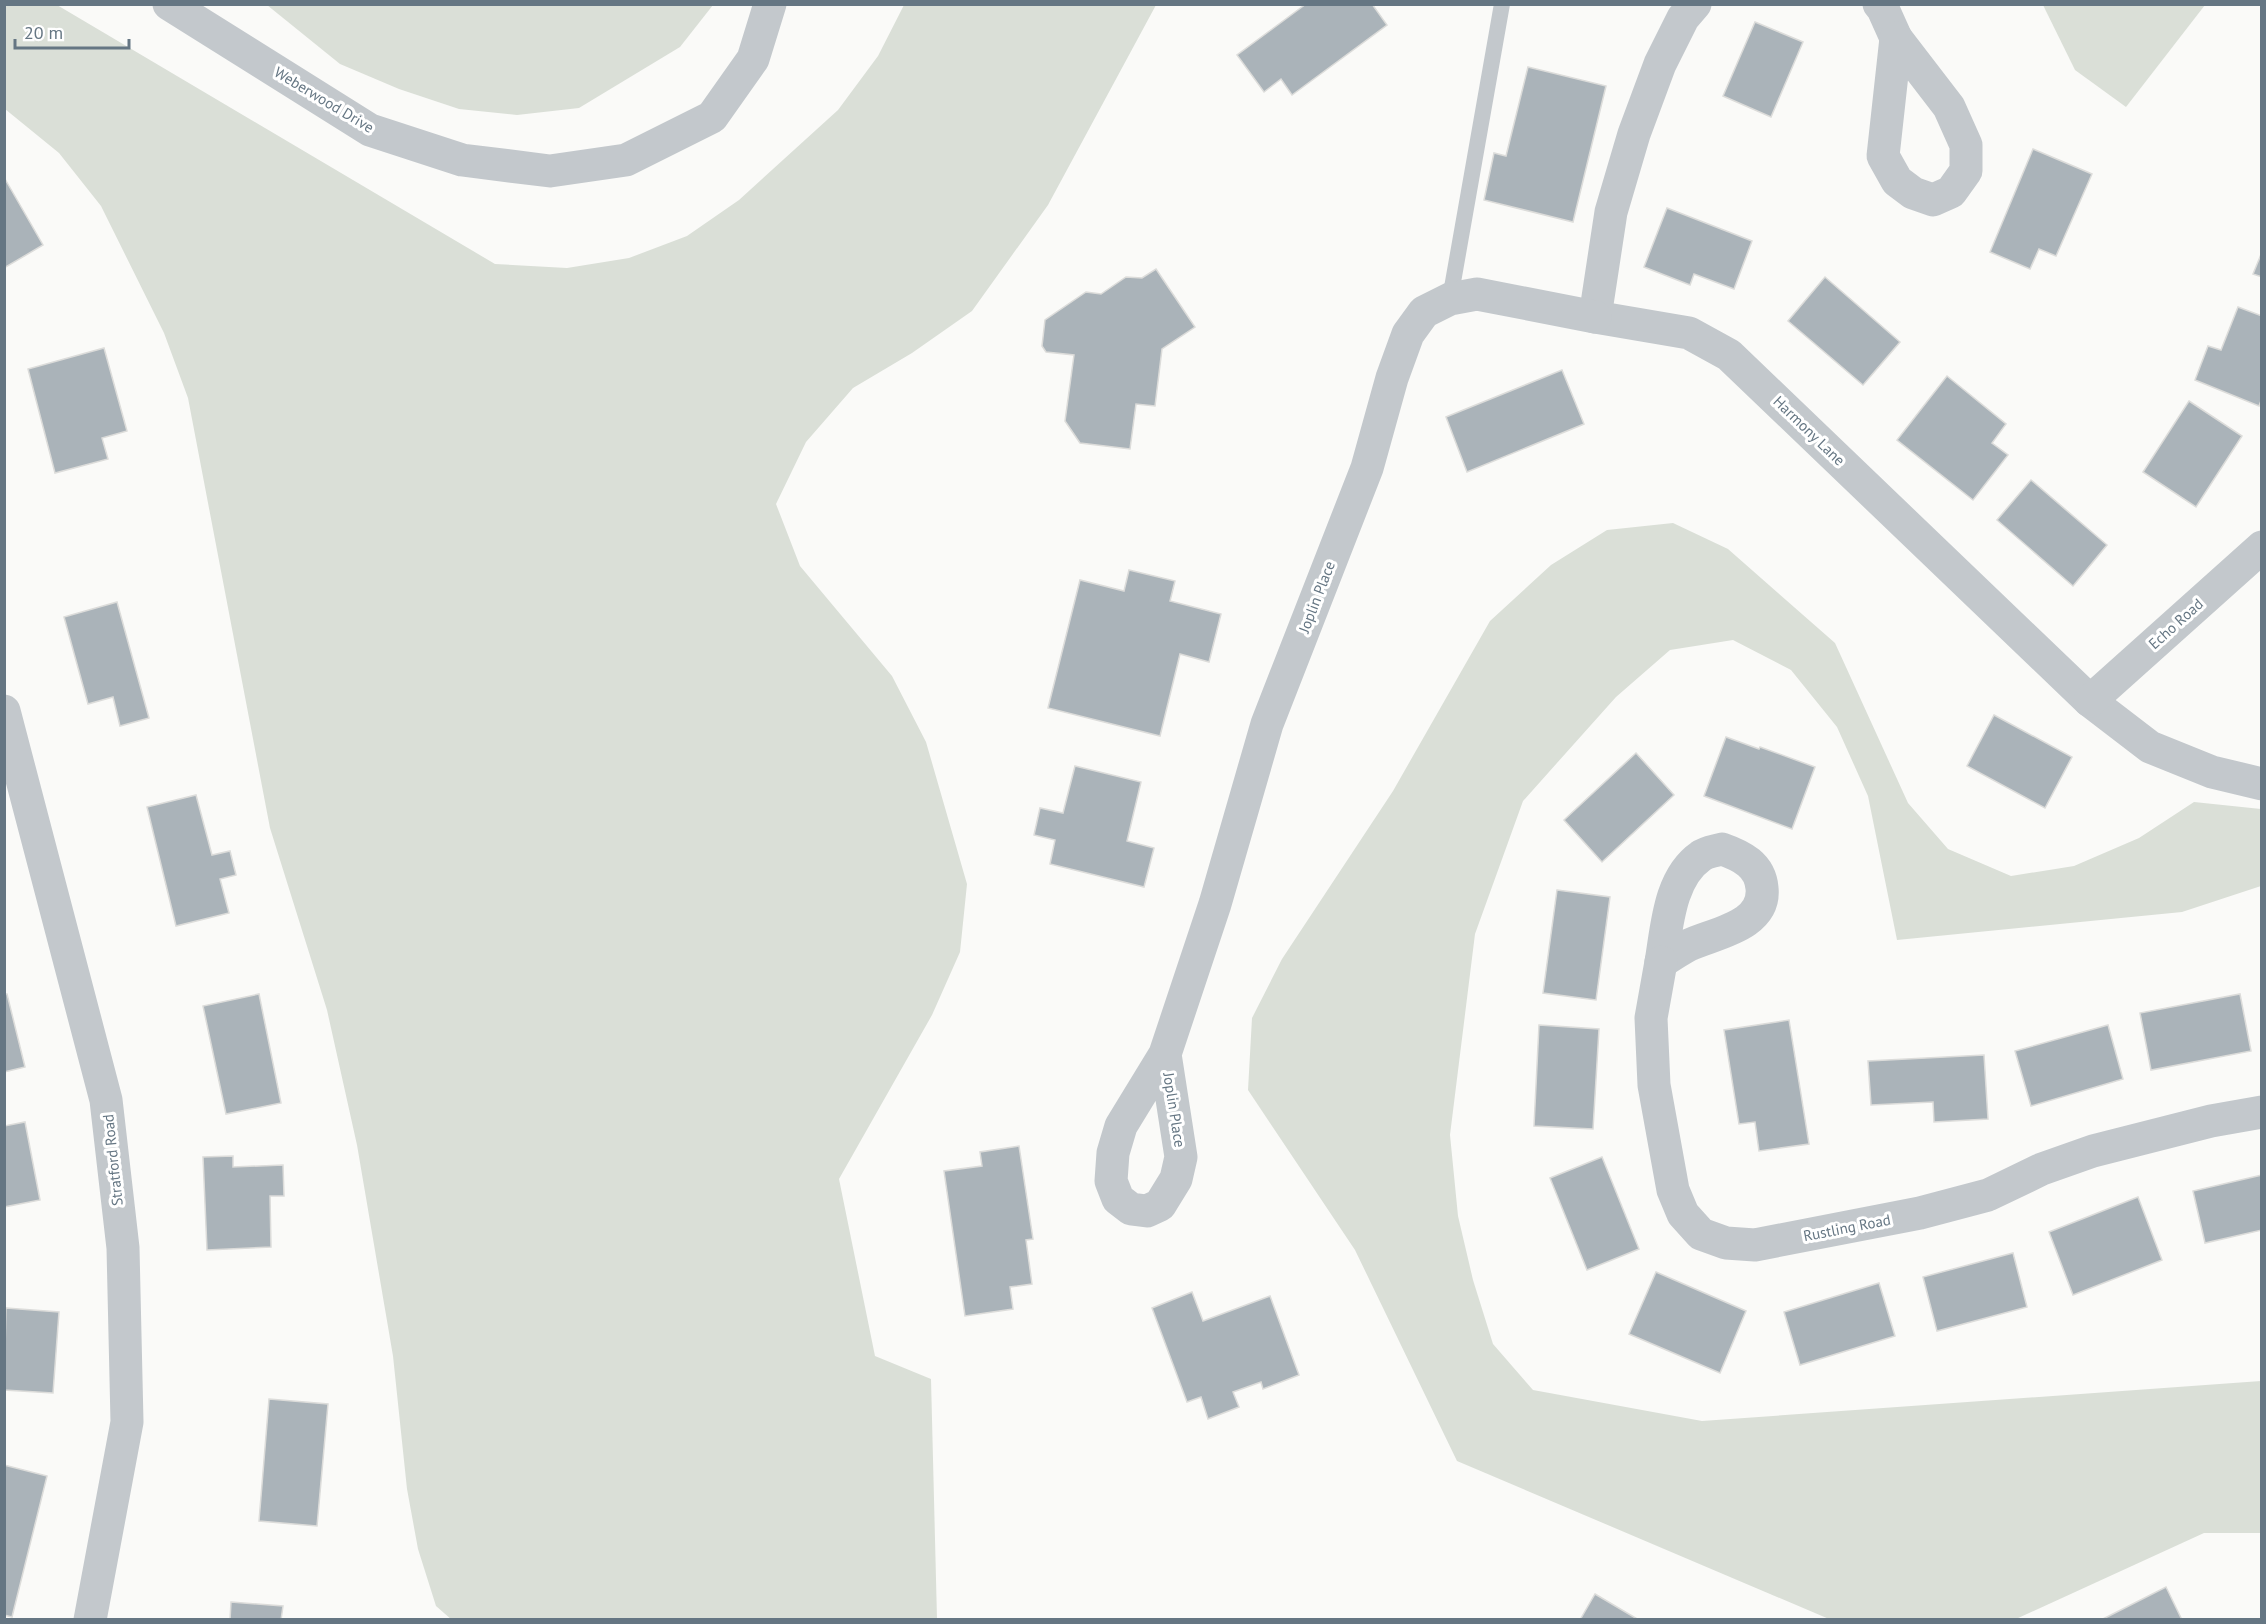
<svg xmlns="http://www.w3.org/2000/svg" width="2266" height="1624" font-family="'PT Sans',sans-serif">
<rect width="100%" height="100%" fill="#fafaf8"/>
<!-- green -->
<g fill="#dadfd7">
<polygon points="4,5 57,5 495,264 567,268 629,258 687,236 739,200 838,110 878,56 904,5 1156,5 1048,205 972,311 912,353 853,388 806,442 776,504 800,566 892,676 926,742 967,884 960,952 932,1015 839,1179 875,1356 931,1379 937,1619 452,1620 436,1606 418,1549 407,1489 393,1356 357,1145 327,1010 270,828 188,398 164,333 101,206 59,153 5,109"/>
<polygon points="267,5 713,5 680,47 579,108 517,115 459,109 399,89 340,64"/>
<polygon points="2043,5 2205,4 2205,5 2126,107 2075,70"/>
<polygon points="1673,523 1728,549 1835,643 1908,803 1948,849 2011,876 2074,866 2139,838 2194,802 2261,809 2261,886 2182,912 1897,940 1868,796 1837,727 1791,670 1733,640 1670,650 1616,697 1523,801 1475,934 1450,1135 1458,1216 1473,1280 1493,1344 1533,1390 1702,1421 2261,1381 2261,1533 2204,1533 2016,1619 1829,1619 1457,1461 1355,1250 1248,1090 1252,1018 1282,959 1393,791 1490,621 1551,565 1607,530"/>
</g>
<!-- building -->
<g fill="#aab3b9" stroke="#dcdcda" stroke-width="1.5">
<polygon points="1306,4 1372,4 1387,25 1292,95 1281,79 1264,92 1237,55"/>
<polygon points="1755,22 1803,42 1771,117 1723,96"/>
<polygon points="1528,67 1606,86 1573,222 1484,200 1494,153 1506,156"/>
<polygon points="2033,149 2092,174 2056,256 2039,249 2030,269 1990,252"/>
<polygon points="5,179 43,245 4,268 4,180"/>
<polygon points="1667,208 1752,241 1734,289 1694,274 1690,285 1644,267"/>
<polygon points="2262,252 2262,277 2253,274"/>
<polygon points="1156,269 1195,327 1162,349 1155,406 1136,404 1130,449 1080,443 1065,421 1074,355 1046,352 1042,346 1045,320 1086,292 1101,294 1126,277 1142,278"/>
<polygon points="1825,277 1900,342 1863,385 1788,321"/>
<polygon points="2238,307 2262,316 2262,398 2259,406 2195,380 2208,346 2221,350"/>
<polygon points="104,348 127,431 102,438 108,459 55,473 28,369"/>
<polygon points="1562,370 1584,424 1467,472 1446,417"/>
<polygon points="1947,376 2006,424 1992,443 2008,455 1973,500 1897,440"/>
<polygon points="2189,401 2242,436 2196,507 2143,472"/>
<polygon points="2031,480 2107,545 2073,586 1997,520"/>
<polygon points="1129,570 1175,581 1170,601 1221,614 1209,662 1180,654 1160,736 1048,708 1080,580 1124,591"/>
<polygon points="117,602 149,718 120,726 113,697 88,704 64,617"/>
<polygon points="1994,715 2072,757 2045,808 1967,766"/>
<polygon points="1726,737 1759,749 1760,747 1815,767 1792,829 1704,796"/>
<polygon points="1636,753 1674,795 1602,862 1564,820"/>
<polygon points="1075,766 1141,782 1127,841 1154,848 1144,887 1050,864 1055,840 1034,835 1040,808 1063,813"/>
<polygon points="196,795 212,855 230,851 236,875 220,879 229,913 176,926 147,807"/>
<polygon points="1557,890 1610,897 1596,1000 1543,993"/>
<polygon points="4,994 7,994 25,1067 4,1072"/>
<polygon points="259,994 281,1103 226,1114 203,1006"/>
<polygon points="2240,994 2251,1051 2151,1070 2140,1013"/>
<polygon points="1789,1020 1809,1144 1759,1151 1755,1122 1739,1124 1724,1030"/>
<polygon points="1539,1025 1599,1029 1593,1129 1534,1126"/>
<polygon points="2108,1025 2123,1079 2031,1106 2015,1051"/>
<polygon points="1984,1055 1988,1119 1934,1122 1933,1102 1871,1105 1868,1061"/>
<polygon points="25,1122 40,1200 4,1207 4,1126"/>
<polygon points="1019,1146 1033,1239 1026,1240 1032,1284 1010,1287 1013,1309 965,1316 944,1171 982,1166 980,1152"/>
<polygon points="233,1156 233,1167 283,1165 284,1196 270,1196 271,1247 207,1250 203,1157"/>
<polygon points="1602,1157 1639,1249 1587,1270 1550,1178"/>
<polygon points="2262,1175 2262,1230 2205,1243 2193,1191"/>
<polygon points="2138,1197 2162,1260 2073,1295 2049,1232"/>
<polygon points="2013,1253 2027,1307 1937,1331 1923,1277"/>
<polygon points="1656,1272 1746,1311 1720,1373 1629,1334"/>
<polygon points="1879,1283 1895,1336 1800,1365 1784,1312"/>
<polygon points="1192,1292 1203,1321 1270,1296 1299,1375 1263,1389 1261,1382 1233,1392 1239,1407 1208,1419 1201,1397 1187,1402 1152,1308"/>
<polygon points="6,1308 59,1312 53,1393 4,1390"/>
<polygon points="269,1399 328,1404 317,1526 259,1521"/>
<polygon points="4,1465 47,1476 12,1617 4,1615"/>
<polygon points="2166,1587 2182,1620 2101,1620"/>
<polygon points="1595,1594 1639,1620 1580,1620"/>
<polygon points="231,1602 283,1606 281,1620 230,1620"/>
</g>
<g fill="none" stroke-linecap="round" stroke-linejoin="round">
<!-- service -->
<polyline stroke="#c3c8cc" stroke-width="16" points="1450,299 1502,4"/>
<!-- minor -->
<g stroke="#c3c8cc" stroke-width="33">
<polyline points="1695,4 1683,18 1660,64 1634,134 1611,212 1595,317 1689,333 1729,355 2090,701 2150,747 2212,772 2262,784"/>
<polyline points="1879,4 1883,9 1896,38"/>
<polygon points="1896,38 1949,107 1966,145 1966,171 1951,192 1933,200 1913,193 1897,181 1883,156"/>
<polyline points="2090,701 2262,547"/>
<polyline points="4,711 106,1100 123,1248 127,1422 90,1620"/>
<path d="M1722,849C1742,856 1760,865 1762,888C1766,926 1715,933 1689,945C1679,950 1670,957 1661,962C1667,927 1669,878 1701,856C1706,852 1715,851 1722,849Z"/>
<polyline points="1661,962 1651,1018 1654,1085 1673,1190 1683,1214 1701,1234 1726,1243 1755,1245 1920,1213 1988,1195 2042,1169 2093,1151 2211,1121 2262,1112"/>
<polyline points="1165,1054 1181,1157 1176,1179 1160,1205 1147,1211 1131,1209 1118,1199 1111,1181 1113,1153 1121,1126 1165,1054 1215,904 1267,724 1367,468 1392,378 1408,334 1424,312 1450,299 1477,294 1595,317"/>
</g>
<!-- tertiary -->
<polyline stroke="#c3c8cc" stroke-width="33" points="169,4 370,130 462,160 550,171 626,160 712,117 753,59 770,4"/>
</g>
<g text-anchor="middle" stroke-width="6" stroke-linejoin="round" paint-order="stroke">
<!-- street labels -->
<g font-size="15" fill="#657683" stroke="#fff">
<text transform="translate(324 100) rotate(31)" y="5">Weberwood Drive</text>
<text transform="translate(1809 431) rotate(44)" y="5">Harmony Lane</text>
<text transform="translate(1317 597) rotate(-69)" y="5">Joplin Place</text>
<text transform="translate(2176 624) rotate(-42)" y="5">Echo Road</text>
<text transform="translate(1174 1110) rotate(81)" y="5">Joplin Place</text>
<text transform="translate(113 1160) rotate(-96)" y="5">Stratford Road</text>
<text transform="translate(1847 1228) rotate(-11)" y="5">Rustling Road</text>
</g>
</g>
<!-- border -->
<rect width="2266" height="1624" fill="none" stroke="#657683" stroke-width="12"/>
<!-- scale -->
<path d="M15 39v9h114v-9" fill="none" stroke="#657683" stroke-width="3"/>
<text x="24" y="39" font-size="18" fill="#657683" stroke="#ffffff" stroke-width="4.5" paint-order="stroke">20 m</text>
</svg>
